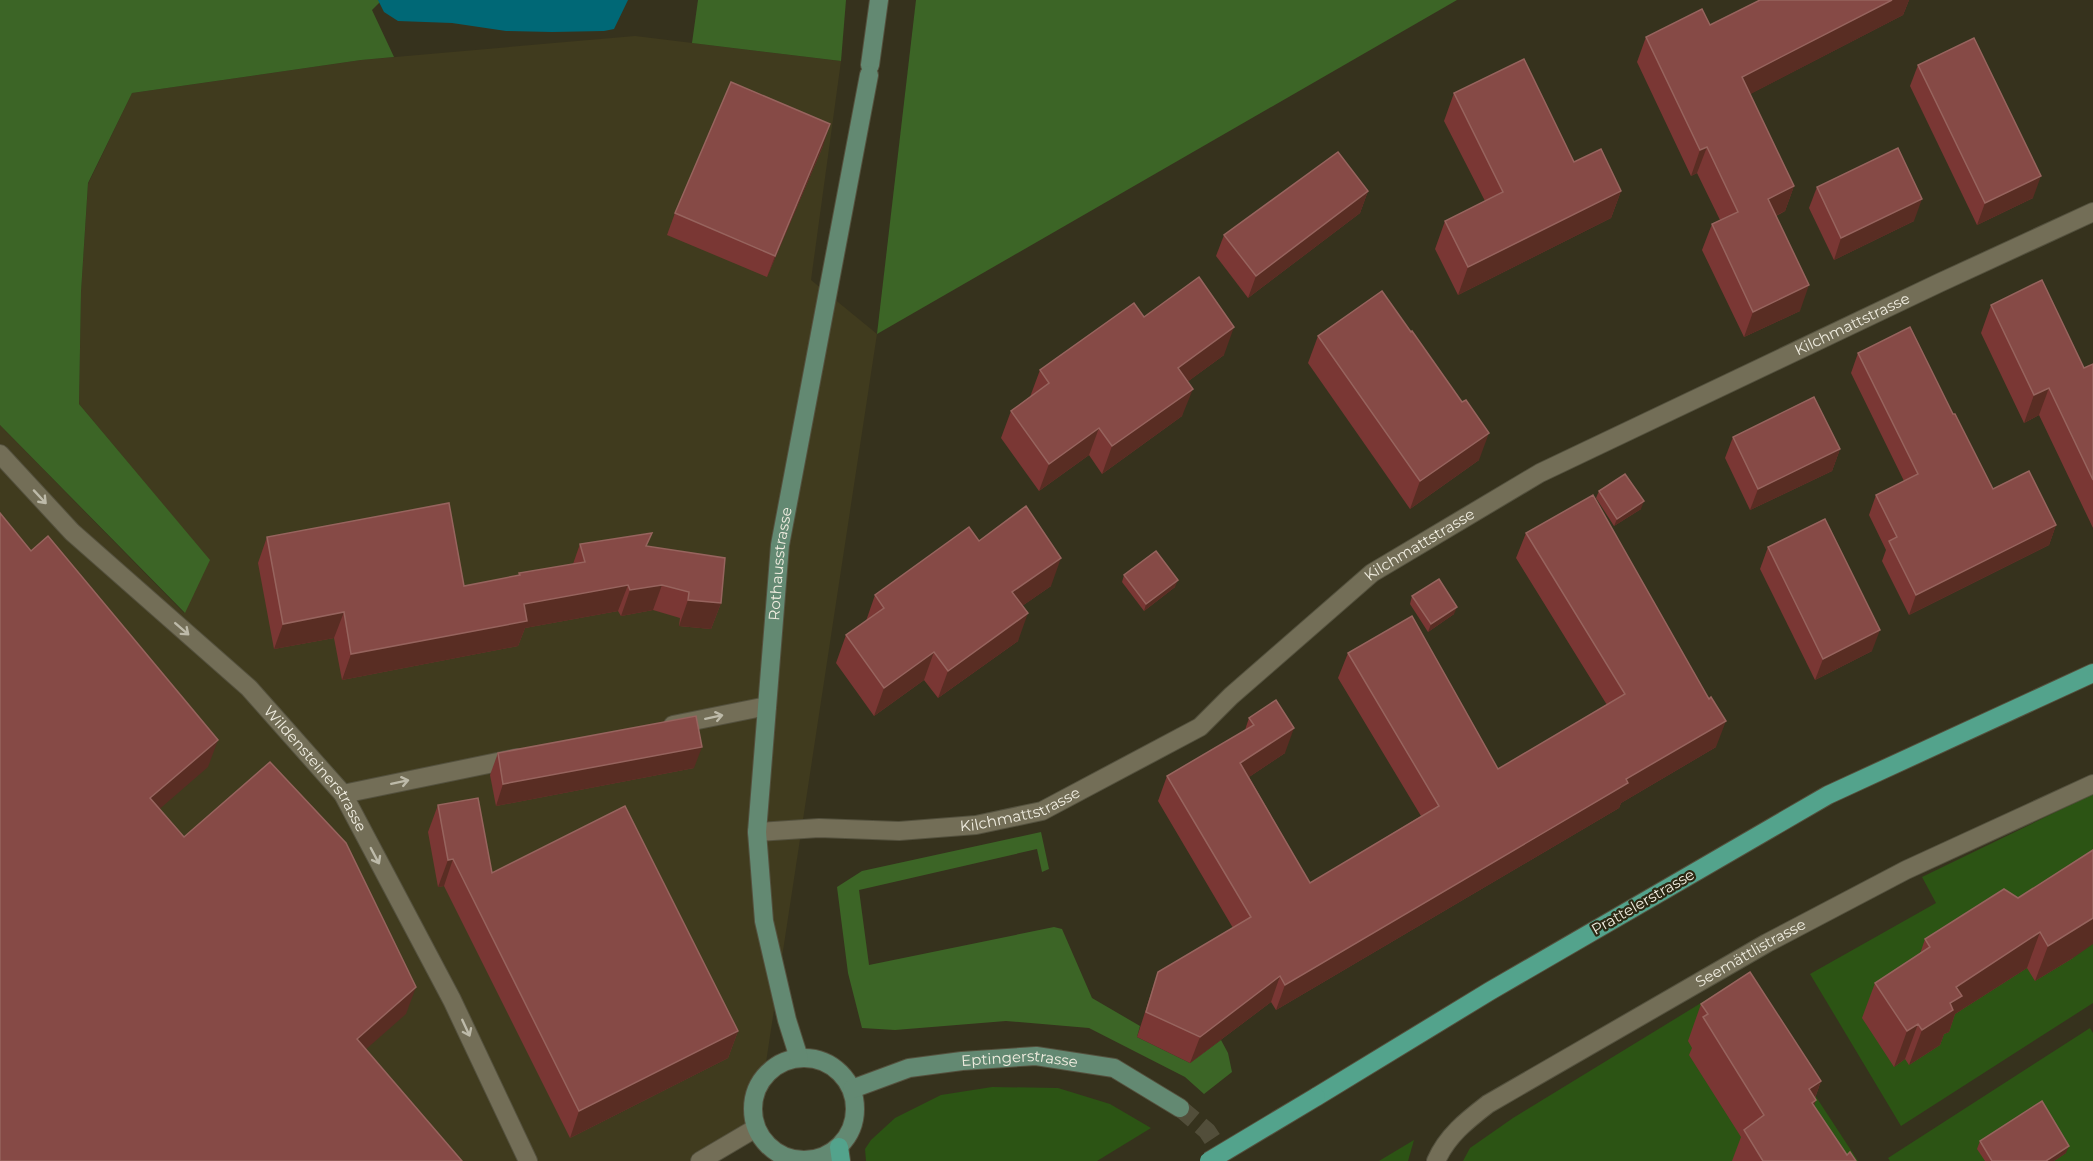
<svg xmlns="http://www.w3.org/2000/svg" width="2093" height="1161" font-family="Montserrat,sans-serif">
<rect width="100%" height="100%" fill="#36321d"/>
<!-- built -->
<polygon fill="#403b1e" points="635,36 841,61 811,280 877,334 756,1128 700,1161 0,1161 0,425 184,613 209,560 79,404 81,292 88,184 132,93 361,60"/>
<!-- green -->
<g fill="#2c5414">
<polygon points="2093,794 2093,1003 1901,1126 1810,974 1936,903 1922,877"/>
<polygon points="1737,981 1756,1005 1858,1161 1463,1161 1470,1148 1513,1118"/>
<polygon points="2090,1028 2093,1033 2093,1161 1890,1161 1888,1158"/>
<polygon points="992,1087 1058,1088 1110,1104 1151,1128 1097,1161 866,1161 865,1149 871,1140 895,1118 941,1095"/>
<polygon points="1414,1140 1408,1161 1379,1161"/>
</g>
<!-- forest -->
<g fill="#3c6526">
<polygon points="0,0 378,0 380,2 372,10 394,57 361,60 132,93 88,183 81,292 79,404 210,560 185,613 0,425"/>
<polygon points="698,0 846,0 841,61 692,43"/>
<polygon points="916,0 1457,0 877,334"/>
<polygon points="1041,832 1049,869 1042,872 1037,849 859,890 869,965 1054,927 1062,929 1092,998 1140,1026 1137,1037 1190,1063 1221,1040 1228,1053 1232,1072 1204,1094 1185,1077 1089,1028 1006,1021 895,1030 862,1028 848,973 837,887 862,871"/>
</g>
<!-- water -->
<polygon fill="#006876" points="378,0 628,0 614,29 604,31 552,32 506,31 452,23 398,21 384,12"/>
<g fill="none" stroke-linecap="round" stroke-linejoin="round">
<!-- secondary-tunnel -->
<polyline stroke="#524e3a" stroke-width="18" stroke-dasharray="18 9" stroke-linecap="butt" points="1180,1108 1207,1131 1227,1161"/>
<!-- street casing -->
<g stroke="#54513e" stroke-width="20">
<g id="street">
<path id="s1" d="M0,454L72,532L249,688L343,794L452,1000L528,1161"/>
<polyline points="673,725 767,706"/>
<polyline points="343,794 517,758"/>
<path id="s2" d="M757,832L819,828L899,831L976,825L1042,811L1200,727L1231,696L1372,573L1540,473L1939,283L2093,212"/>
<polyline points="700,1161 756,1128"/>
<path id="s3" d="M1436,1161C1447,1136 1466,1121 1488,1104L1767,943L1906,870L2093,784"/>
</g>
</g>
<!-- secondary casing -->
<g stroke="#54513e" stroke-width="20">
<g id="secondary">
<polyline points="870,65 879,0"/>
<circle cx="804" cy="1109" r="51"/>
<path id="s4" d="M799,1058L787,1020L764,921L757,832L780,545L869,75"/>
<path id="s5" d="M852,1089L909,1068L962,1061L1036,1056L1114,1068L1180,1108"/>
</g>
</g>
<!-- primary casing -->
<g stroke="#54513e" stroke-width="20">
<g id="primary">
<polyline points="1316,1097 1490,991 1828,795 2093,673"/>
<polyline points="839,1147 841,1161"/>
</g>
</g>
<!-- street -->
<use href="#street" stroke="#736e57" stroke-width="18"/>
<!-- secondary -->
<use href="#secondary" stroke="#638972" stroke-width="18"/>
<!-- primary -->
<use href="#primary" stroke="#53a38c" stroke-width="18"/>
<!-- primary-bridge casing -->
<g stroke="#54513e" stroke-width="20" stroke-linecap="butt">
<polyline id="primary-bridge" points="1209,1161 1316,1097"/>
</g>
<!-- primary-bridge -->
<use href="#primary-bridge" stroke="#53a38c" stroke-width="18"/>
</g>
<!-- wall -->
<g fill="#7a3734">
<polygon points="1760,0 1909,0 1903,15 1750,94 1794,186 1785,211 1776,216 1800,311 1744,337 1702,250 1712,224 1720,220 1697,173 1691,176 1637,62 1646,37 1710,25"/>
<polygon points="1918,65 2033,198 1977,225 1910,86"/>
<polygon points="1454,93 1574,162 1621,191 1611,218 1458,295 1435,249 1445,221 1485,201 1444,121"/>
<polygon points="823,146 767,277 667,235 675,213"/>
<polygon points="1817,187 1914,221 1834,260 1809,208"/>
<polygon points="1368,191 1360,213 1248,298 1216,256 1224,235"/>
<polygon points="1991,305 2084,368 2093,364 2093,528 2039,415 2024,423 1981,333"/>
<polygon points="1144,317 1224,355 1187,382 1182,416 1102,474 1089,455 1039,491 1001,438 1011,411 1030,397 1040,370"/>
<polygon points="1411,332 1462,402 1479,460 1410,509 1308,363 1318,336"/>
<polygon points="1858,353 1953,414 1993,489 2056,525 2049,545 1909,615 1882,561 1886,550 1869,515 1876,495 1904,481 1851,373"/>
<polygon points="1733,437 1840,449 1832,471 1750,510 1725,458"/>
<polygon points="1599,491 1641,509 1614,526 1596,498"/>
<polygon points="1526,533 1716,747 1621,803 1619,808 1276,1010 1271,1002 1190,1063 1137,1037 1158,972 1233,928 1158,801 1167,776 1245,730 1249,718 1285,753 1249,777 1310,883 1421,816 1338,678 1348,653 1498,769 1607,705 1516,558"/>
<polygon points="267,537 464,586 518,576 519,573 573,564 580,544 647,547 721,603 711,629 679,626 680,618 653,610 621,616 618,611 525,628 518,646 342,680 334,638 274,649 258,563"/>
<polygon points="979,541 1051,586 1022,606 1018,641 938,698 924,680 874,716 836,663 846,635 866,621 875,595"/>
<polygon points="1768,547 1872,651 1815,680 1760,569"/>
<polygon points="1124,575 1175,587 1144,611 1122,582"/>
<polygon points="1412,596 1454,614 1428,632 1410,604"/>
<polygon points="498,753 694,768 496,806 490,775"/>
<polygon points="438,805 492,873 738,1031 728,1058 570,1138 444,886 438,887 428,832"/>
<polygon points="2004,889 2073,958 2035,981 2027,968 1955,1014 1949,1032 1944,1034 1940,1045 1909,1065 1905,1059 1894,1067 1862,1018 1875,983 1920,954 1925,939"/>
<polygon points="1701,1004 1821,1081 1815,1098 1814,1106 1847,1155 1856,1161 1732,1161 1741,1137 1689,1055 1692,1048 1688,1041"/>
<polygon points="1980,1141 2066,1153 2054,1161 1985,1161 1977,1149"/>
</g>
<!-- shaded-wall -->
<g fill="#592d23">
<polygon points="1892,0 1909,0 1903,15 1733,103 1742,77"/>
<polygon points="830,124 823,146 767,277 775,256"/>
<polygon points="1707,147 1697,173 1691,176 1700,150"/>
<polygon points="2041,176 2033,198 1977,225 1985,203"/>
<polygon points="1794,186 1785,211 1758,224 1768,199"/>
<polygon points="1368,191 1360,213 1248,298 1256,276"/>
<polygon points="1621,191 1611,218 1458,295 1468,267"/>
<polygon points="1922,199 1914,221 1834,260 1841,238"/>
<polygon points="1809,285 1800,311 1744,337 1753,312"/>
<polygon points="1234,327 1224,355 1168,396 1178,368"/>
<polygon points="2049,388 2039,415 2024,423 2034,395"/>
<polygon points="1193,389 1182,416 1102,474 1112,446"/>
<polygon points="1099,428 1089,455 1039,491 1049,464"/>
<polygon points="1489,433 1479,460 1410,509 1420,481"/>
<polygon points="1840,449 1832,471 1750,510 1758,489"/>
<polygon points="1644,501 1641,509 1614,526 1617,519"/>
<polygon points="2056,525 2049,545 1909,615 1916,595"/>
<polygon points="1061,558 1051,586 1002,620 1012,592"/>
<polygon points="1178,580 1175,587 1144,611 1146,604"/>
<polygon points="628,585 618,611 525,628 518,646 342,680 351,654 524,604"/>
<polygon points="662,585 653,610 621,616 630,590"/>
<polygon points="688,600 721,603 711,629 679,626"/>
<polygon points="1457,607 1454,614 1428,632 1431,624"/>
<polygon points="344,612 334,638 274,649 283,624"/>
<polygon points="1028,613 1018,641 938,698 948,671"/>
<polygon points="1880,630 1872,651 1815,680 1823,659"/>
<polygon points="934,652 924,680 874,716 884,688"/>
<polygon points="1726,721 1716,747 1621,803 1619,808 1276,1010 1285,985 1626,779"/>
<polygon points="1294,728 1285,753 1231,789 1240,763"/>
<polygon points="218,740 208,767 140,826 150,798"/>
<polygon points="702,747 694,768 496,806 503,784"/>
<polygon points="453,859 444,886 438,887 448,860"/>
<polygon points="2093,918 2093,944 2073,958 2035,981 2048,946"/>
<polygon points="2040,932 2027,968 1955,1014 1949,1032 1944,1034 1940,1045 1909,1065 1922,1030 1956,987"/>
<polygon points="1280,976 1271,1002 1190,1063 1200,1037"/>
<polygon points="416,987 406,1014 347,1066 357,1039"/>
<polygon points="1918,1024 1905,1059 1894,1067 1907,1031"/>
<polygon points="738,1031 728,1058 570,1138 579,1111"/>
<polygon points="1821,1081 1813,1103 1816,1100 1803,1138 1809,1089"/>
<polygon points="2069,1146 2066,1153 2054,1161 2046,1161"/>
</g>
<!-- building -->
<g fill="#864a46" stroke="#97645e" stroke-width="1.5">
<polygon points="1760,0 1892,0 1742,77 1794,186 1768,199 1809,285 1753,312 1712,224 1738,212 1707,147 1700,150 1646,37 1702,9 1710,25"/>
<polygon points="1974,38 2041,176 1985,203 1918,65"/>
<polygon points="1524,59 1574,162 1601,149 1621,191 1468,267 1445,221 1503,192 1454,93"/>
<polygon points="731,82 830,124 775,256 675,213"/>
<polygon points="1898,148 1922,199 1841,238 1817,187"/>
<polygon points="1338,152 1368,191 1256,276 1224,235"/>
<polygon points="1199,277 1234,327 1178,368 1193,389 1112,446 1099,428 1049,464 1011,411 1049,383 1040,370 1134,303 1144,317"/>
<polygon points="2042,280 2084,368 2093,364 2093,480 2049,388 2034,395 1991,305"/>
<polygon points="1382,291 1411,332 1412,331 1462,402 1466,400 1489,433 1420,481 1318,336"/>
<polygon points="1910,327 1953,414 1955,414 1993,489 2029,471 2056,525 1916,595 1889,541 1897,537 1876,495 1918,474 1858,353"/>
<polygon points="1814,397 1840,449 1758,489 1733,437"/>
<polygon points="1625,474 1644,501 1617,519 1599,491"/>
<polygon points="1593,495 1709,699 1711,697 1726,721 1626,779 1628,783 1285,985 1280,976 1200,1037 1146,1012 1158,972 1251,917 1167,776 1254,725 1249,718 1276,700 1294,728 1240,763 1310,883 1439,806 1348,653 1412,616 1498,769 1625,694 1526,533"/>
<polygon points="449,503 464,586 520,575 519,573 585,562 580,544 652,533 646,546 725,558 721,603 688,600 689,592 662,585 630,590 628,585 524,604 527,621 351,654 344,612 283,624 267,537"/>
<polygon points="1026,506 1061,558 1012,592 1028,613 948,671 934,652 884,688 846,635 884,608 875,595 969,527 979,541"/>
<polygon points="0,513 31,551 48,536 218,740 150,798 184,837 270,762 346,843 416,987 357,1039 462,1161 0,1161"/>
<polygon points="1825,519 1880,630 1823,659 1768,547"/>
<polygon points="1156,551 1178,580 1146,604 1124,575"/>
<polygon points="1439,579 1457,607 1431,624 1412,596"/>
<polygon points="696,716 702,747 503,784 498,753"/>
<polygon points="478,798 492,873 625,806 738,1031 579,1111 453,859 448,860 438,805"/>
<polygon points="2093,850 2093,918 2048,946 2040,932 1956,987 1962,996 1950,1003 1953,1010 1922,1030 1918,1024 1907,1031 1875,983 1930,947 1925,939 2004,889 2018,898"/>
<polygon points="1750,972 1821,1081 1809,1089 1816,1100 1812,1103 1847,1155 1850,1152 1856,1161 1763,1161 1744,1130 1764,1115 1703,1017 1708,1014 1701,1004"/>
<polygon points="2042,1101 2069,1146 2046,1161 1992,1161 1980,1141"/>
</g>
<!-- one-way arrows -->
<defs><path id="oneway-shaft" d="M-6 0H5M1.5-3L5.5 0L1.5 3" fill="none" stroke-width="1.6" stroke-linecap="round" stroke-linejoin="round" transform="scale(1.5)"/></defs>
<g stroke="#bdbaa9">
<use href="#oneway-shaft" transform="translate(40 497) rotate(47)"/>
<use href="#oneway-shaft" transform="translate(182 629) rotate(41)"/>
<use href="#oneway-shaft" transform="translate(714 717) rotate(-12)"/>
<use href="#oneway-shaft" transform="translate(400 782) rotate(-12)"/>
<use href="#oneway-shaft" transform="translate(375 856) rotate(62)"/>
<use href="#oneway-shaft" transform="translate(466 1028) rotate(65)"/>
</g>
<g text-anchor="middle" stroke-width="4.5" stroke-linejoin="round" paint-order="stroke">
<!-- street labels -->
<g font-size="15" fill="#efecdf" stroke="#2c2813">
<text dy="5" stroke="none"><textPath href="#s2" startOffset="1238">Kilchmattstrasse</textPath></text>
<text dy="5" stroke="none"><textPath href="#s2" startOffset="752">Kilchmattstrasse</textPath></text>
<text dy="5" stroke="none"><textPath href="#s4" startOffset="500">Rothausstrasse</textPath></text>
<text dy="5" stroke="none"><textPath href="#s1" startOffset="447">Wildensteinerstrasse</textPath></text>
<text dy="5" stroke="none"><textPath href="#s2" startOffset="266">Kilchmattstrasse</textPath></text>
<text transform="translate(1643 902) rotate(-30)" y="5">Prattelerstrasse</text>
<text dy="5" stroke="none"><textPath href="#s3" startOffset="381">Seemättlistrasse</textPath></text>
<text dy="5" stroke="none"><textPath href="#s5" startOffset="172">Eptingerstrasse</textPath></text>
</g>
</g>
</svg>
